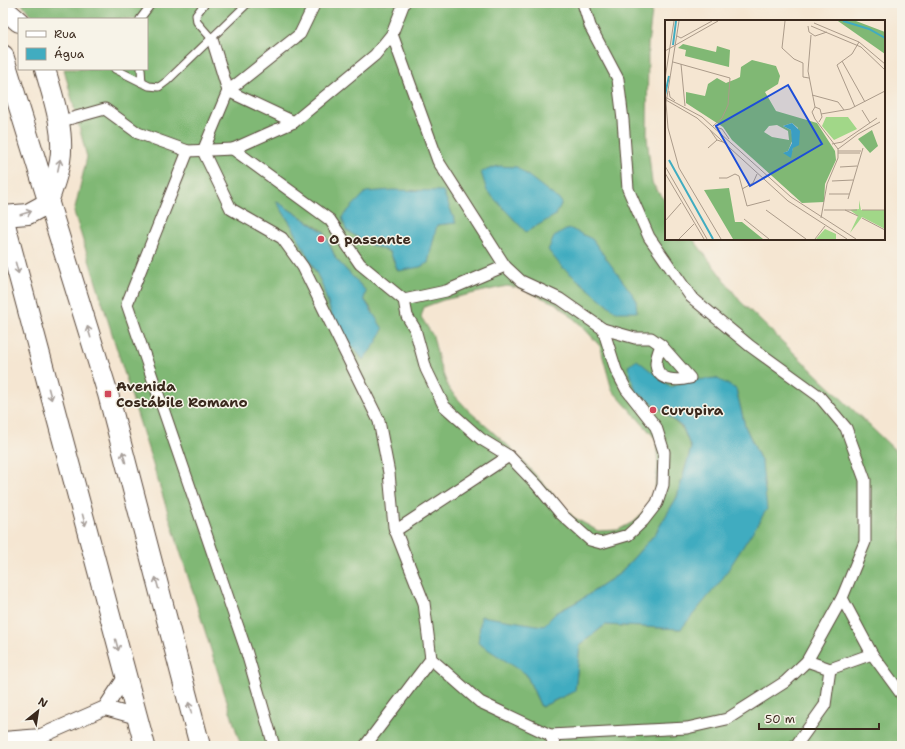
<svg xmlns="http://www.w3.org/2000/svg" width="905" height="749" font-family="'Shantell Sans',sans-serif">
<rect width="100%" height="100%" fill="#f7f3e8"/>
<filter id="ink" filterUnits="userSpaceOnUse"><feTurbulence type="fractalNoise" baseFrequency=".025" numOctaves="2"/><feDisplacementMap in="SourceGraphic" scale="8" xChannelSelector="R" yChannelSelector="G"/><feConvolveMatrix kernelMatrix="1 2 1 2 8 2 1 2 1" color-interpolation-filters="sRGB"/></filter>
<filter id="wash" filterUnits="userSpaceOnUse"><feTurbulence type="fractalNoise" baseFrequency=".012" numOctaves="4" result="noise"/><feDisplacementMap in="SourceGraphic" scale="16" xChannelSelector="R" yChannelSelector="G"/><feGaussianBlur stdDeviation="0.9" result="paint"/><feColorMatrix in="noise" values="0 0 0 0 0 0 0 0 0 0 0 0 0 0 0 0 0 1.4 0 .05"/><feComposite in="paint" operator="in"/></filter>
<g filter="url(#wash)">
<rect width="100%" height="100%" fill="#f5e6d2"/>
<!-- forest -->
<path fill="#80b874" stroke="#5e7149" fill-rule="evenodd" d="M21,3H653L648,44L647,137L652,183L666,203V239H693L740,301L902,457V746H241L74,212L87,157L64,69H147V19H36ZM517,167L536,183L526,232L512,217ZM443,191L455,223L437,225L398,271L390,252ZM277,202L324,231L336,259L366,291L364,299L373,311L363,360L334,322L321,282L293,228ZM592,239L613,270L616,312L582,283ZM507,286L519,288L557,304L582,326L600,346L612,390L656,439L658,465L655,488L646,508L635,521L618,530L598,531L573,517L513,450L469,411L449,389L440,366L433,336L421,317L424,307L443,300ZM628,366L671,387L686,381L736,389L745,426L762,463L681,629L605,625L580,645L575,691L541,707L526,674L543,626L556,613L582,599L619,574L655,534L677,497L691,448L683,429L657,406L636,391Z"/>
<!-- water -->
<g fill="#41acc0" stroke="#3e6b6f">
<polygon points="498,166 517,167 562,202 556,215 526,232 487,191 481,172"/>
<polygon points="392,190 443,191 456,223 437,225 428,263 420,267 398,271 390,252 368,244 346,230 342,217 366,192"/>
<polygon points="276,201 324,232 336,259 366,291 364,299 383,329 377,342 363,360 334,322 321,282 293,228"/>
<polygon points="569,228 592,239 636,299 637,312 616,312 561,266 548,250 554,237"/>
<polygon points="637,360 671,387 686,381 716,378 736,389 745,426 762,463 767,509 721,581 681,629 605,625 580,645 575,691 541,707 526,674 478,643 481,616 543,626 556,613 582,599 619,574 655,534 677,497 691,448 683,428 657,406 636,391 628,366"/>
</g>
</g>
<g filter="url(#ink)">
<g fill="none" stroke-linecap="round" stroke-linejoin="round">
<!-- service casing -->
<g stroke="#574639" stroke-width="9">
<g id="service">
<polyline points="205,3 196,15 197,22 212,39"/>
<polyline points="140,19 152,3"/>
<polyline points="115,69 149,86 159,87 167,81 248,3"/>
<polyline points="141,69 142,83"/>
</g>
</g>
<!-- pedestrian casing -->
<g stroke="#574639" stroke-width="13">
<g id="pedestrian">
<polyline points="315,3 300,34 228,91 203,151 231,209 282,238 303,267 379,421 389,473 394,527 424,603 431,659 480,702 550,735 687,728 727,719 785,682 807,661 842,598 865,542 865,480 846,428 819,396 750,346 691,297 649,237 628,189 623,120 618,79 590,26 583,3"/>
<polyline points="392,34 404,3"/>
<polyline points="212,39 228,91 294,122"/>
<polyline points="58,122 105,109 138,133 188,151 233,149"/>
<polyline points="188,151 127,304 246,650 274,746"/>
<polygon points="505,266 521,281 560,299 603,329 616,370 626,389 656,427 664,452 663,485 657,503 643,521 628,535 601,543 590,540 561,514 537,485 509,456 481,439 444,406 426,369 415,329 407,316 404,300 446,291"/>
<polyline points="404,300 360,264 330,220 233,149 294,122 375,55 392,34 438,161 505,266"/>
<path d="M603,329L635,338H651L661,345L690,378C678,381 657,382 656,364C656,358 659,350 661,345"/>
<polyline points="395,531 509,456"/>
<polyline points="842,598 872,654 902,695"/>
<polyline points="807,661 830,669 872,654"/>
<polyline points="550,735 555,746"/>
<polyline points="365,746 431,659"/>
<polyline points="794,746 797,744 825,705 830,669"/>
</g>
</g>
<!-- minor casing -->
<g stroke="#574639" stroke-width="16">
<g id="minor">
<polyline points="105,708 137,717"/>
<polyline points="3,739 41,736 105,708 126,676"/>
</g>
</g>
<!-- secondary casing -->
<g stroke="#574639" stroke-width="22">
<g id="secondary">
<polyline points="3,8 19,22"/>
<polyline points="3,55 108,394 200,746"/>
<path d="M3,216L28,214L48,203C52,189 58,175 60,161C65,131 53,97 45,69"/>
<polyline points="3,217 145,746"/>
</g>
</g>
<!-- service -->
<use href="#service" stroke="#fff" stroke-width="7"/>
<!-- pedestrian -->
<use href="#pedestrian" stroke="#fff" stroke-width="11"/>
<!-- minor -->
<use href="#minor" stroke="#fff" stroke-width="14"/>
<!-- secondary -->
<use href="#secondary" stroke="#fff" stroke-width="20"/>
</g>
<!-- one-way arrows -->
<defs><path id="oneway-shaft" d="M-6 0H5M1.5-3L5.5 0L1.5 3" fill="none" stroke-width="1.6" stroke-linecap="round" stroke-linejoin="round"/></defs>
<g stroke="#a79f9a">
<use href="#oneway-shaft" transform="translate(59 165) rotate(-78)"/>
<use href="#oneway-shaft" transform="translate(26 213) rotate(-17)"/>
<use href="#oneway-shaft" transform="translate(17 268) rotate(75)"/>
<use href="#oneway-shaft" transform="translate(89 332) rotate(-107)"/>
<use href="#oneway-shaft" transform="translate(50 394) rotate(75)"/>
<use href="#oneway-shaft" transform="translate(124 457) rotate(-105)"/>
<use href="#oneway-shaft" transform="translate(84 520) rotate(75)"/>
<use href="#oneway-shaft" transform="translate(157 583) rotate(-105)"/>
<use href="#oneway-shaft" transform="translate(117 645) rotate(75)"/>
<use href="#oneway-shaft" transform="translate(190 708) rotate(-105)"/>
</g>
</g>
<!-- markers -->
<g fill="#d1495b" stroke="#f7f3e8" stroke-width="1.5">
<circle cx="321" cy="239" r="4"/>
<rect x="104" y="390" width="8" height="8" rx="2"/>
<circle cx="653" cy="410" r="4"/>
</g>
<g text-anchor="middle" stroke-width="3" stroke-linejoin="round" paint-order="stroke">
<!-- poi labels -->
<g font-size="14" font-weight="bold" fill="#3b2a1e" stroke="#f7f3e8" text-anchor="start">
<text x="329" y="244">O passante</text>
<text x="116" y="391">Avenida<tspan x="116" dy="16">Costábile Romano</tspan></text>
<text x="661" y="415">Curupira</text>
</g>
</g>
<!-- overview -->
<g transform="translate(665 20)">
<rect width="220" height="220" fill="#f5e6d2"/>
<path d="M161,97H183L192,109L169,120L157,106ZM194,180L196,190H220V209L197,197L185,213L193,196L185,190L194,189ZM160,209L171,214V219H151Z" fill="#a1d788"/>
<path d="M173,1H191L220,12V34ZM18,24L51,32L52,26L65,30L64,47L20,36L21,30L13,28ZM87,40L111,46L115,56L113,64L100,72L111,91L152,103L170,131L171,140L160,164L159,182L137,183L67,120L58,107L21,83V72L40,76L43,64L52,58L61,63L71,59L75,57L76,47ZM127,103L133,108L128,128L127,131L118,133L123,131L128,119L126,110L118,106ZM112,105L123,111L124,120L107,117L99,112L104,106ZM207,110L213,126L205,133L193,119ZM64,168L70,202H77L98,219H68L39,170Z" fill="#80b874" fill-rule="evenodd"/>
<path d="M127,103L135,111L134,125L128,128L126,138L118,133L123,131L127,123L126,110L118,106Z" fill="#41acc0"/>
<path fill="none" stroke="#41acc0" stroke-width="2" d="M178,1L204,9L220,18M8,25L11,1M0,75L4,56M4,140L48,219"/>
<path fill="none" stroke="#ab9b8a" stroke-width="1" d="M14,1L1,83L3,108L14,148L56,219M120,1L117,28L129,39L138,43V57L144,58M149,3L194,22L220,44M143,6L144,12L150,16L162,12M146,6L196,27L220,50M146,15L143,51L150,87M12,16L16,18L47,1M0,31L53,1M177,41L200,82M8,42L65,58L63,85L57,98L48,106M16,44L20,86M0,59L9,1M4,71L5,77L10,81M147,75L173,82L179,90M0,77L37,97L126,177L191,219M1,80L32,98L123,181L182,219M150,87L147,92L150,99L173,129V138L162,164L156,198M150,87L155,89L157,97L154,102M190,87L172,45L187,34L194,22M197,90L205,103M156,94L185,89L220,71M50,107L57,109L64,119M45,110L52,120L61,123M167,124L177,122L212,98M43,128L52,120M173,129L193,114L215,102M173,131H196M173,133H195M0,146L42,219M175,147L192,146M0,153L39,219M54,158H62L70,154L74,156L82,186L105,180M167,161L188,160M77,169L88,163L92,154M164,174H184M183,179L198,128M101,190L141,219M159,190H192M180,190L193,196M197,190H220M197,198L220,210M79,199L104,219M0,201L16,183M14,219L29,204M150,219L160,206"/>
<path fill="#1d4ed8" fill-opacity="0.15" stroke="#1d4ed8" stroke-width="2" d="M123,65L157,124L85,166L51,106Z"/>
<rect width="220" height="220" fill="none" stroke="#3b2a1e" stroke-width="2"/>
</g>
<!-- margin -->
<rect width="905" height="749" fill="none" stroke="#f7f3e8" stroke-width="16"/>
<!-- legend -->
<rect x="18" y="18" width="130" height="52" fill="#f7f3e8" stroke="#aca397"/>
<rect x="26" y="31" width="20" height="6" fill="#ffffff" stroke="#aca397"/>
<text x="54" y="38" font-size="12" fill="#3b2a1e">Rua</text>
<rect x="26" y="48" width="20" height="12" fill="#41acc0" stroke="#aca397"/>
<text x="54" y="58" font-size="12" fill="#3b2a1e">Água</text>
<!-- north arrow -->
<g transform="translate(38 711) rotate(30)" stroke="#f7f3e8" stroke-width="3" paint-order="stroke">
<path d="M0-3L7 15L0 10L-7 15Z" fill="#3b2a1e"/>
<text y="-6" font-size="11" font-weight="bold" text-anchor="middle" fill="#3b2a1e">N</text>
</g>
<!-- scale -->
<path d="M759 723v6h120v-6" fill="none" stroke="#3b2a1e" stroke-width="2"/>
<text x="765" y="723" font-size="12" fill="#3b2a1e" stroke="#f7f3e8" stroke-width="3" paint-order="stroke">50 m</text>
</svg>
